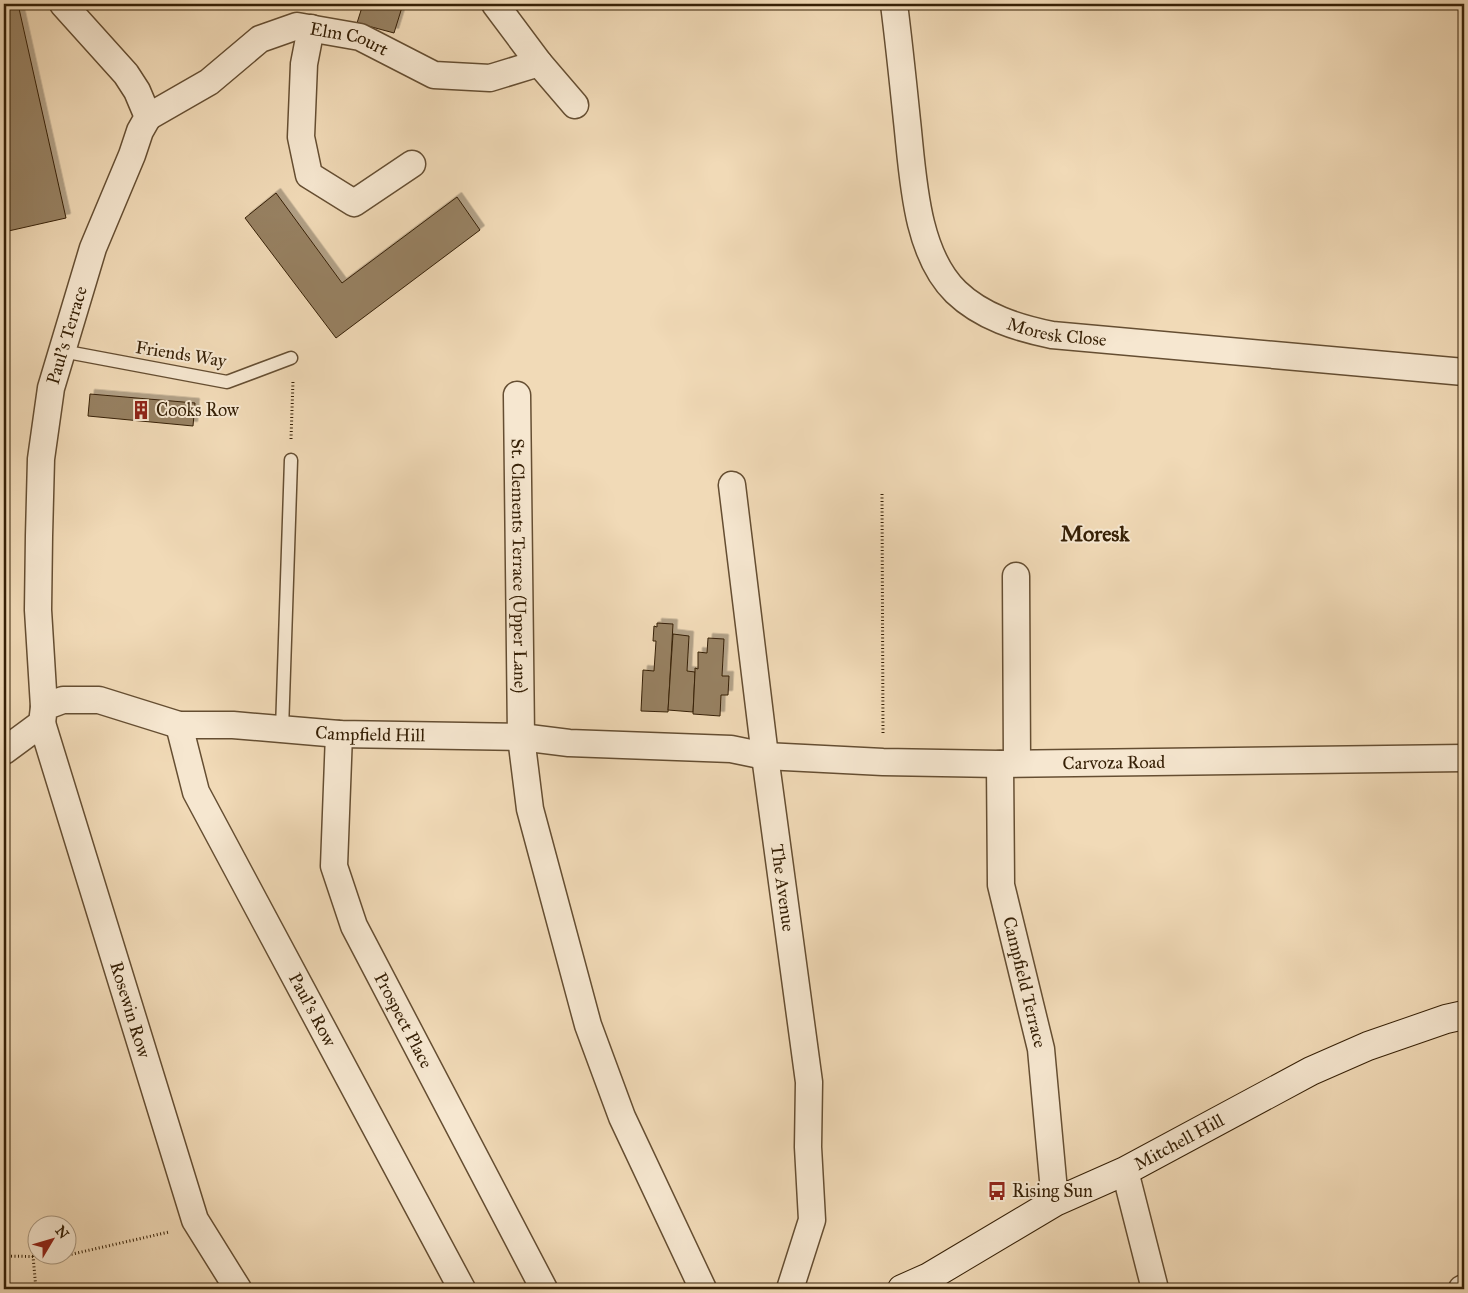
<svg xmlns="http://www.w3.org/2000/svg" width="1468" height="1293" font-family="'IM FELL Great Primer',serif">
<defs>
<filter id="shadow"><feDropShadow dx="4.5" dy="-4.5" stdDeviation="0" flood-color="#0004"/></filter>
</defs>
<rect width="100%" height="100%" fill="#f1dab7"/>
<filter id="stains"><feTurbulence type="fractalNoise" baseFrequency=".004" numOctaves="4"/><feColorMatrix values="0 0 0 0 .2 0 0 0 0 .09 0 0 0 0 .02 0 0 0 .5 -.17"/></filter>
<radialGradient id="worn" r=".72"><stop offset=".6" stop-color="#630" stop-opacity="0"/><stop offset="1" stop-color="#630" stop-opacity=".3"/></radialGradient>
<!-- building -->
<g fill="#978162" stroke="#362006" filter="url(#shadow)">
<polygon points="4,4 18,4 66,218 4,232"/>
<polygon points="363,4 403,4 394,33 357,23"/>
<polygon points="276,193 342,283 457,197 480,230 336,338 245,218"/>
<polygon points="90,394 195,403 193,426 88,416"/>
<polygon points="657,623 673,624 668,712 641,711 643,670 654,671 656,641 653,641 654,626 657,627"/>
<polygon points="673,634 689,636 687,671 695,672 693,712 668,710"/>
<polygon points="708,638 724,639 722,676 729,676 728,695 721,695 720,716 693,714 695,672 695,668 698,669 698,652 707,653"/>
</g>
<g fill="none" stroke-linecap="round" stroke-linejoin="round">
<!-- lane casing -->
<g stroke="#654e32" stroke-width="15">
<g id="lane">
<polyline points="62,351 227,382 291,358"/>
<polyline points="282,730 291,460"/>
</g>
</g>
<!-- street casing -->
<g stroke="#654e32" stroke-width="29">
<g id="street">
<polyline points="495,4 539,63"/>
<path id="s1" d="M894,4C899,43 903,82 907,121C913,175 915,252 956,292C982,317 1018,328 1052,335L1464,372"/>
<polyline points="311,28 304,64 301,137 309,175 354,203 412,164"/>
<path id="s2" d="M148,117L209,82L260,39L297,26L360,37L434,75L490,78L539,63L575,105"/>
<path id="s3" d="M517,395L521,737L530,809L588,1025L622,1117L703,1289"/>
<path id="s4" d="M732,485L765,756L809,1082L808,1147L812,1220L790,1289"/>
<polyline points="1016,576 1017,763"/>
<path id="s5" d="M44,707L38,610L39,536L41,459L51,388L93,248L132,155L140,131L148,117L137,91L126,74L63,4"/>
<path id="s6" d="M42,723L195,1220L238,1289"/>
<path id="s7" d="M179,725L196,792L462,1289"/>
<path id="s8" d="M339,734L334,866L354,926L544,1289"/>
<path id="s9" d="M4,751L42,723L44,707L63,700H99L179,725H233L339,734L521,737L569,743L731,749L765,756L883,762L1000,764L1464,758"/>
<path id="s10" d="M1000,764L1001,885L1041,1049L1055,1202"/>
<polyline points="1125,1171 1155,1289"/>
<polyline points="1462,1289 1464,1288"/>
</g>
</g>
<!-- secondary casing -->
<g stroke="#362006" stroke-width="30">
<g id="secondary">
<path id="s11" d="M902,1289L929,1277L1055,1202L1125,1171L1311,1071L1368,1046L1446,1019L1464,1015"/>
</g>
</g>
<!-- path -->
<g stroke="#362006" stroke-width="3" stroke-dasharray="1 2.5" stroke-linecap="butt">
<polyline points="291,439 293,381"/>
<polyline points="882,494 883,733"/>
<polyline points="68,1255 169,1232"/>
<polyline points="4,1256 60,1257 66,1256"/>
<polyline points="33,1256 36,1289"/>
</g>
<!-- lane -->
<use href="#lane" stroke="#f6e7d0" stroke-width="12"/>
<!-- street -->
<use href="#street" stroke="#f6e7d0" stroke-width="26"/>
<!-- secondary -->
<use href="#secondary" stroke="#f6e7d0" stroke-width="28"/>
</g>
<!-- icons -->
<defs>
<g id="building-bare" transform="scale(1.5)"><path d="M-4-6H4V6H1V3H-1V6H-4ZM-2.5-4.3h1.7v1.8h-1.7ZM.8-4.3h1.7v1.8H.8ZM-2.5-1h1.7V.8h-1.7ZM.8-1h1.7V.8H.8Z" fill="#8f2418" stroke="#f6e7d0" stroke-width="2.5" paint-order="stroke"/></g>
<g id="bus-bare" transform="scale(1.5)"><path d="M-5-6H5V4H4V6H2V4H-2V6H-4V4H-5ZM-3.5-4V0h7V-4ZM-3.5 1.2v1.5H-2V1.2ZM2 1.2v1.5H3.5V1.2Z" fill="#8f2418" stroke="#f6e7d0" stroke-width="2.5" paint-order="stroke"/></g>
</defs>
<g fill-rule="evenodd">
<use href="#building-bare" x="141" y="410"/>
<use href="#bus-bare" x="997" y="1191"/>
</g>
<g text-anchor="middle" stroke-width="4" stroke-linejoin="round" paint-order="stroke">
<!-- street labels -->
<g font-size="18" fill="#362006" stroke="#f6e7d0">
<text dy="6" stroke="none"><textPath href="#s2" startOffset="230">Elm Court</textPath></text>
<text dy="6" stroke="none"><textPath href="#s1" startOffset="410">Moresk Close</textPath></text>
<text dy="6" stroke="none"><textPath href="#s5" startOffset="375">Paul's Terrace</textPath></text>
<text transform="translate(181 354) rotate(9)" y="6">Friends Way</text>
<text dy="6" stroke="none"><textPath href="#s3" startOffset="171">St. Clements Terrace (Upper Lane)</textPath></text>
<text dy="6" stroke="none"><textPath href="#s9" startOffset="395">Campfield Hill</textPath></text>
<text dy="6" stroke="none"><textPath href="#s9" startOffset="1140">Carvoza Road</textPath></text>
<text dy="6" stroke="none"><textPath href="#s4" startOffset="406">The Avenue</textPath></text>
<text dy="6" stroke="none"><textPath href="#s10" startOffset="221">Campfield Terrace</textPath></text>
<text dy="6" stroke="none"><textPath href="#s6" startOffset="300">Rosewin Row</textPath></text>
<text dy="6" stroke="none"><textPath href="#s7" startOffset="316">Paul's Row</textPath></text>
<text dy="6" stroke="none"><textPath href="#s8" startOffset="302">Prospect Place</textPath></text>
<text dy="6" stroke="none"><textPath href="#s11" startOffset="314">Mitchell Hill</textPath></text>
</g>
<!-- poi labels -->
<g font-size="18" fill="#362006" stroke="#f6e7d0" text-anchor="start">
<text x="156" y="416">Cooks Row</text>
<text x="1012" y="1197">Rising Sun</text>
</g>
<!-- district labels -->
<g font-size="22" font-weight="bold" fill="#362006" stroke="#f6e7d0">
<text x="1095" y="541">Moresk</text>
</g>
</g>
<!-- margin -->
<rect width="1468" height="1293" fill="none" stroke="#f1dab7" stroke-width="20"/>
<rect x="5" y="5" width="1458" height="1283" fill="none" stroke="#362006" stroke-width="2.5"/>
<rect x="10" y="10" width="1448" height="1273" fill="none" stroke="#362006"/>
<!-- north arrow -->
<g transform="translate(52 1240) rotate(52)"><circle r="24" fill="#f6e7d0" stroke="#a9977f"/>
<path d="M0-4L9 19L0 12L-9 19Z" fill="#8f2418"/>
<text y="-8" font-size="14" font-weight="bold" text-anchor="middle" fill="#362006">N</text>
</g>
<rect width="100%" height="100%" filter="url(#stains)"/>
<rect width="100%" height="100%" fill="url(#worn)"/>
</svg>
